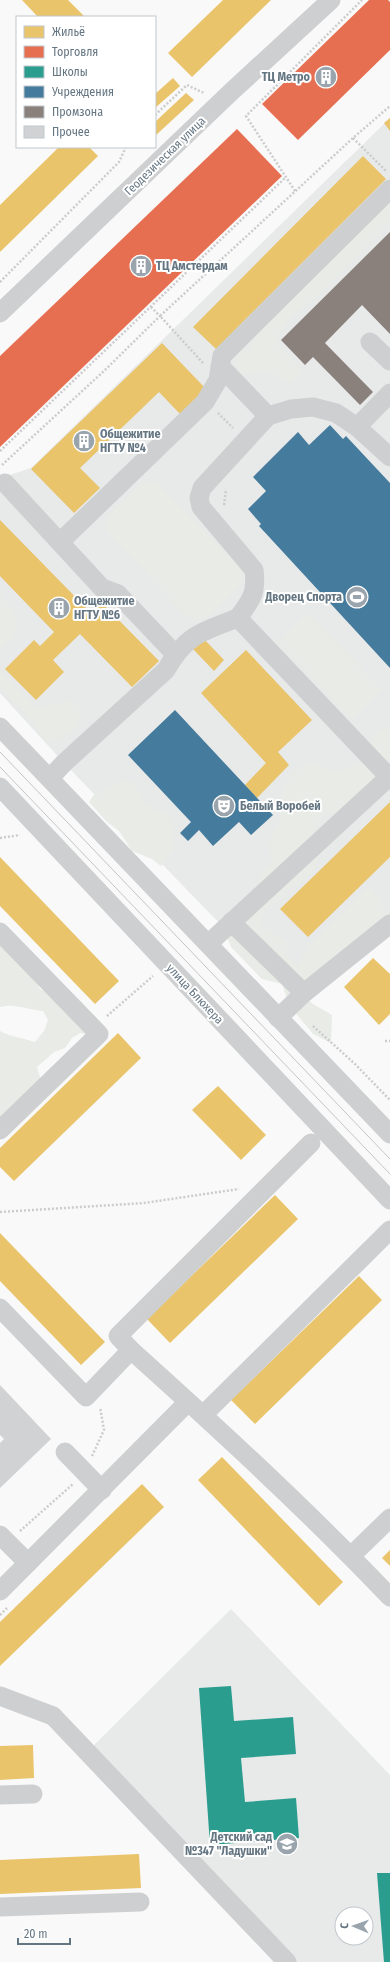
<svg xmlns="http://www.w3.org/2000/svg" width="390" height="1962" font-family="'Fira Sans Condensed',sans-serif">
<rect width="100%" height="100%" fill="#f9f9f9"/>
<!-- built -->
<g fill="#e8e9e9" fill-rule="evenodd">
<polygon points="390,118 390,915 305,1005 224,928 64,763 0,693 0,478 31,468"/>
<path d="M231,1609L390,1775V1962H296L92,1747ZM342,1914H366V1938H342Z"/>
</g>
<!-- green -->
<g fill="#e8ebe6">
<path d="M390,200V222C367,245 346,270 322,292C304,308 282,318 276,343L297,364L301,374L290,384L267,370L241,375L236,362L241,351H249L255,335Z"/>
<polygon points="150,481 158,483 241,568 242,578 240,586 208,617 198,620 187,617 107,531 105,522 110,513 143,482"/>
<path d="M0,595C20,615 24,631 0,650Z"/>
<polygon points="308,613 382,690 352,719 278,642"/>
<path d="M0,672L4,673L36,708L54,702L62,704L72,700L81,709C78,733 68,736 46,742L28,717L0,688Z"/>
<path d="M390,728V759L381,763L379,776L337,812L322,817L315,828C315,837 319,847 319,856C319,871 300,883 288,889L286,897L265,909L260,923L288,944L287,956L297,966L311,942L369,886L380,901L390,921L305,996L313,1004L332,1015L331,1043L313,1034L289,1005L282,984L262,979L231,947L223,926L228,912L244,904L256,890L262,872L272,864C270,848 267,838 279,825C280,796 281,778 308,763L338,771L369,759L373,738L380,729Z"/>
<polygon points="121,781 133,782 143,799 144,804 167,814 172,823 175,835 174,849 161,866 152,859 132,851 119,831 107,822 89,802 94,795"/>
<path d="M0,943L32,972L40,989L53,995L87,1034L80,1033L72,1038L65,1048L54,1052L37,1067L41,1081L0,1126V1031C11,1037 23,1038 35,1042L44,1031L48,1020L43,1011C29,1010 14,1003 0,1007Z"/>
</g>
<!-- homes -->
<g fill="#e9c46a">
<polygon points="22,0 68,0 85,17 38,17"/>
<polygon points="223,0 271,0 192,77 168,53"/>
<polygon points="173,78 180,86 155,108 155,94"/>
<polygon points="186,93 194,100 155,136 155,122"/>
<polygon points="390,118 390,131 384,123"/>
<polygon points="59,147 89,147 98,156 0,252 0,205"/>
<polygon points="363,156 386,179 216,349 193,327"/>
<polygon points="162,343 206,389 180,414 159,392 80,468 100,488 74,513 31,469"/>
<polygon points="0,520 92,614 102,603 159,661 132,687 80,634 53,660 64,672 36,700 5,669 34,640 40,646 54,632 0,576"/>
<polygon points="204,639 224,660 214,671 193,649"/>
<polygon points="246,650 312,720 278,752 289,765 257,798 245,785 266,763 201,693"/>
<polygon points="390,802 390,857 308,937 280,909"/>
<polygon points="0,857 119,981 95,1004 0,906"/>
<polygon points="373,958 390,974 390,1014 379,1025 344,987"/>
<polygon points="118,1033 141,1058 14,1181 0,1167 0,1148"/>
<polygon points="218,1086 266,1135 241,1160 192,1110"/>
<polygon points="275,1195 298,1219 170,1343 147,1319"/>
<polygon points="0,1233 105,1342 81,1365 0,1281"/>
<polygon points="359,1276 382,1300 255,1424 231,1400"/>
<polygon points="222,1457 343,1582 319,1606 198,1480"/>
<polygon points="142,1484 164,1507 0,1666 0,1622"/>
<polygon points="390,1550 390,1566 382,1558"/>
<polygon points="33,1745 34,1778 0,1780 0,1746"/>
<polygon points="139,1854 141,1888 0,1894 0,1860"/>
</g>
<!-- shops -->
<g fill="#e76f51">
<polygon points="369,0 388,0 390,2 390,50 298,140 262,104"/>
<polygon points="237,129 282,176 0,447 0,356"/>
</g>
<!-- schools -->
<g fill="#2a9d8f">
<polygon points="231,1686 234,1721 293,1717 296,1754 241,1758 245,1802 296,1798 299,1838 210,1845 199,1688"/>
<polygon points="377,1873 390,1873 390,1962 384,1962"/>
</g>
<!-- public -->
<g fill="#457b9d">
<polygon points="330,425 343,439 346,436 390,483 390,668 259,526 261,524 248,509 266,491 253,477 298,432 309,445"/>
<polygon points="175,710 273,815 251,835 239,822 213,846 199,830 188,841 180,833 191,822 128,755"/>
</g>
<!-- industry -->
<polygon fill="#8a817c" points="390,232 390,334 362,305 325,343 373,392 360,405 313,357 305,365 281,340"/>
<!-- building -->
<polygon fill="#d0d2d3" points="0,1385 51,1439 0,1488 0,1443 4,1439 0,1435"/>
<g fill="none" stroke-linecap="round" stroke-linejoin="round">
<!-- path -->
<g stroke="#cbcccd" stroke-width="2.5" stroke-dasharray="2 2" stroke-linecap="butt">
<polyline points="155,115 187,85 204,93"/>
<polyline points="353,138 387,172"/>
<polyline points="295,191 246,116 362,0"/>
<polyline points="0,282 119,162 126,147"/>
<polyline points="203,363 160,316 353,138 390,106"/>
<polyline points="218,413 233,428"/>
<polyline points="0,451 285,178"/>
<polyline points="2,465 105,370 160,316 151,307"/>
<polyline points="224,505 226,489"/>
<polyline points="0,838 20,835"/>
<polyline points="107,1016 153,976"/>
<polyline points="313,1026 355,1064 390,1100"/>
<polyline points="385,1041 390,1041"/>
<polyline points="0,1212 144,1203 239,1189"/>
<polyline points="92,1456 104,1430 100,1407"/>
<polyline points="20,1531 73,1484"/>
<polyline points="0,1615 7,1608"/>
</g>
<!-- minor -->
<g stroke="#cecfd0" stroke-width="19">
<polyline points="0,313 231,92 331,0"/>
<polyline points="370,342 390,361"/>
<polyline points="220,366 268,416"/>
<polyline points="357,427 390,393"/>
<polyline points="5,483 102,588 118,594 175,654"/>
<polyline points="60,542 205,402 218,380 222,356 390,189"/>
<path d="M238,618C251,600 257,594 254,570L201,507L199,498L202,488L268,416L291,409L313,407L336,413L357,427L390,457"/>
<polyline points="0,727 390,1134"/>
<path d="M50,778L64,763L166,670C185,635 203,631 238,618L389,777L208,944"/>
<polyline points="0,787 390,1200"/>
<polyline points="231,922 304,993"/>
<polyline points="0,932 99,1034 0,1130"/>
<polyline points="278,1018 304,993 390,924"/>
<path d="M0,1308L86,1397L131,1350C220,1430 308,1511 390,1597"/>
<polyline points="131,1350 118,1336 311,1143"/>
<polyline points="203,1415 390,1230"/>
<polyline points="65,1452 102,1490"/>
<polyline points="0,1535 28,1563"/>
<polyline points="351,1556 390,1518"/>
<polyline points="0,1591 188,1402"/>
<polyline points="0,1696 53,1716 287,1962"/>
<polyline points="0,1795 33,1794"/>
<polyline points="0,1907 140,1902"/>
</g>
<!-- tram -->
<g stroke="#c3c5c6" stroke-width="1">
<polyline points="0,752 390,1159"/>
<polyline points="0,767 390,1174"/>
</g>
</g>
<!-- icons -->
<defs>
<g id="building-disc" transform="scale(1.15)"><circle r="9.5" fill="#99a4ac" stroke="#fff"/><path d="M-4-6H4V6H1V3H-1V6H-4ZM-2.5-4.3h1.7v1.8h-1.7ZM.8-4.3h1.7v1.8H.8ZM-2.5-1h1.7V.8h-1.7ZM.8-1h1.7V.8H.8Z" fill="#fff"/></g>
<g id="stadium-disc" transform="scale(1.15)"><circle r="9.5" fill="#99a4ac" stroke="#fff"/><path d="M0-5a6.5 5 0 1 0 0 10a6.5 5 0 1 0 0-10ZM-3.5-1.8h7v3.6h-7Z" fill="#fff"/></g>
<g id="theatre-disc" transform="scale(1.15)"><circle r="9.5" fill="#99a4ac" stroke="#fff"/><path d="M-5-5.5Q0-4 5-5.5V0Q5 5 0 6Q-5 5-5 0ZM-3.3-2.5H-1v1.5H-3.3ZM1-2.5H3.3v1.5H1ZM-2.8 1Q0 5.5 2.8 1Z" fill="#fff"/></g>
<g id="school-disc" transform="scale(1.15)"><circle r="9.5" fill="#99a4ac" stroke="#fff"/><path d="M0-5L7-2L0 1L-7-2ZM-4 1L0 2.5L4 1V4Q0 6-4 4Z" fill="#fff"/></g>
</defs>
<g fill-rule="evenodd">
<use href="#building-disc" x="326" y="77"/>
<use href="#building-disc" x="141" y="266"/>
<use href="#building-disc" x="84" y="441"/>
<use href="#stadium-disc" x="357" y="597"/>
<use href="#building-disc" x="59" y="608"/>
<use href="#theatre-disc" x="224" y="806"/>
<use href="#school-disc" x="287" y="1844"/>
</g>
<g text-anchor="middle" stroke-width="4" stroke-linejoin="round" paint-order="stroke">
<!-- poi labels -->
<g font-size="12" font-weight="bold" fill="#657683" stroke="#fff" text-anchor="start">
<text x="310" y="81" text-anchor="end">ТЦ Метро</text>
<text x="156" y="270">ТЦ Амстердам</text>
<text x="100" y="438">Общежитие<tspan x="100" dy="14">НГТУ №4</tspan></text>
<text x="342" y="601" text-anchor="end">Дворец Спорта</text>
<text x="74" y="605">Общежитие<tspan x="74" dy="14">НГТУ №6</tspan></text>
<text x="240" y="810">Белый Воробей</text>
<text x="272" y="1841" text-anchor="end">Детский сад<tspan x="272" dy="14">№347 "Ладушки"</tspan></text>
</g>
<!-- street labels -->
<g font-size="12" fill="#657683" stroke="#fff">
<text transform="translate(165 156) rotate(-44)" y="4">Геодезическая улица</text>
<text transform="translate(195 994) rotate(47)" y="4">улица Блюхера</text>
</g>
</g>
<!-- legend -->
<rect x="16" y="16" width="140" height="132" fill="#ffffff" stroke="#c1c8cd"/>
<rect x="24" y="26" width="20" height="12" fill="#e9c46a" stroke="#c1c8cd"/>
<text x="52" y="36" font-size="12" fill="#657683">Жильё</text>
<rect x="24" y="46" width="20" height="12" fill="#e76f51" stroke="#c1c8cd"/>
<text x="52" y="56" font-size="12" fill="#657683">Торговля</text>
<rect x="24" y="66" width="20" height="12" fill="#2a9d8f" stroke="#c1c8cd"/>
<text x="52" y="76" font-size="12" fill="#657683">Школы</text>
<rect x="24" y="86" width="20" height="12" fill="#457b9d" stroke="#c1c8cd"/>
<text x="52" y="96" font-size="12" fill="#657683">Учреждения</text>
<rect x="24" y="106" width="20" height="12" fill="#8a817c" stroke="#c1c8cd"/>
<text x="52" y="116" font-size="12" fill="#657683">Промзона</text>
<rect x="24" y="126" width="20" height="12" fill="#d0d2d3" stroke="#c1c8cd"/>
<text x="52" y="136" font-size="12" fill="#657683">Прочее</text>
<!-- north arrow -->
<g transform="translate(354 1926) rotate(272)"><circle r="19" fill="#ffffff" stroke="#c1c8cd"/>
<path d="M0-3L7 15L0 10L-7 15Z" fill="#99a4ac"/>
<text y="-6" font-size="11" font-weight="bold" text-anchor="middle" fill="#657683">С</text>
</g>
<!-- scale -->
<path d="M18 1938v6h52v-6" fill="none" stroke="#657683" stroke-width="2"/>
<text x="24" y="1938" font-size="12" fill="#657683" stroke="#ffffff" stroke-width="3" paint-order="stroke">20 m</text>
</svg>
